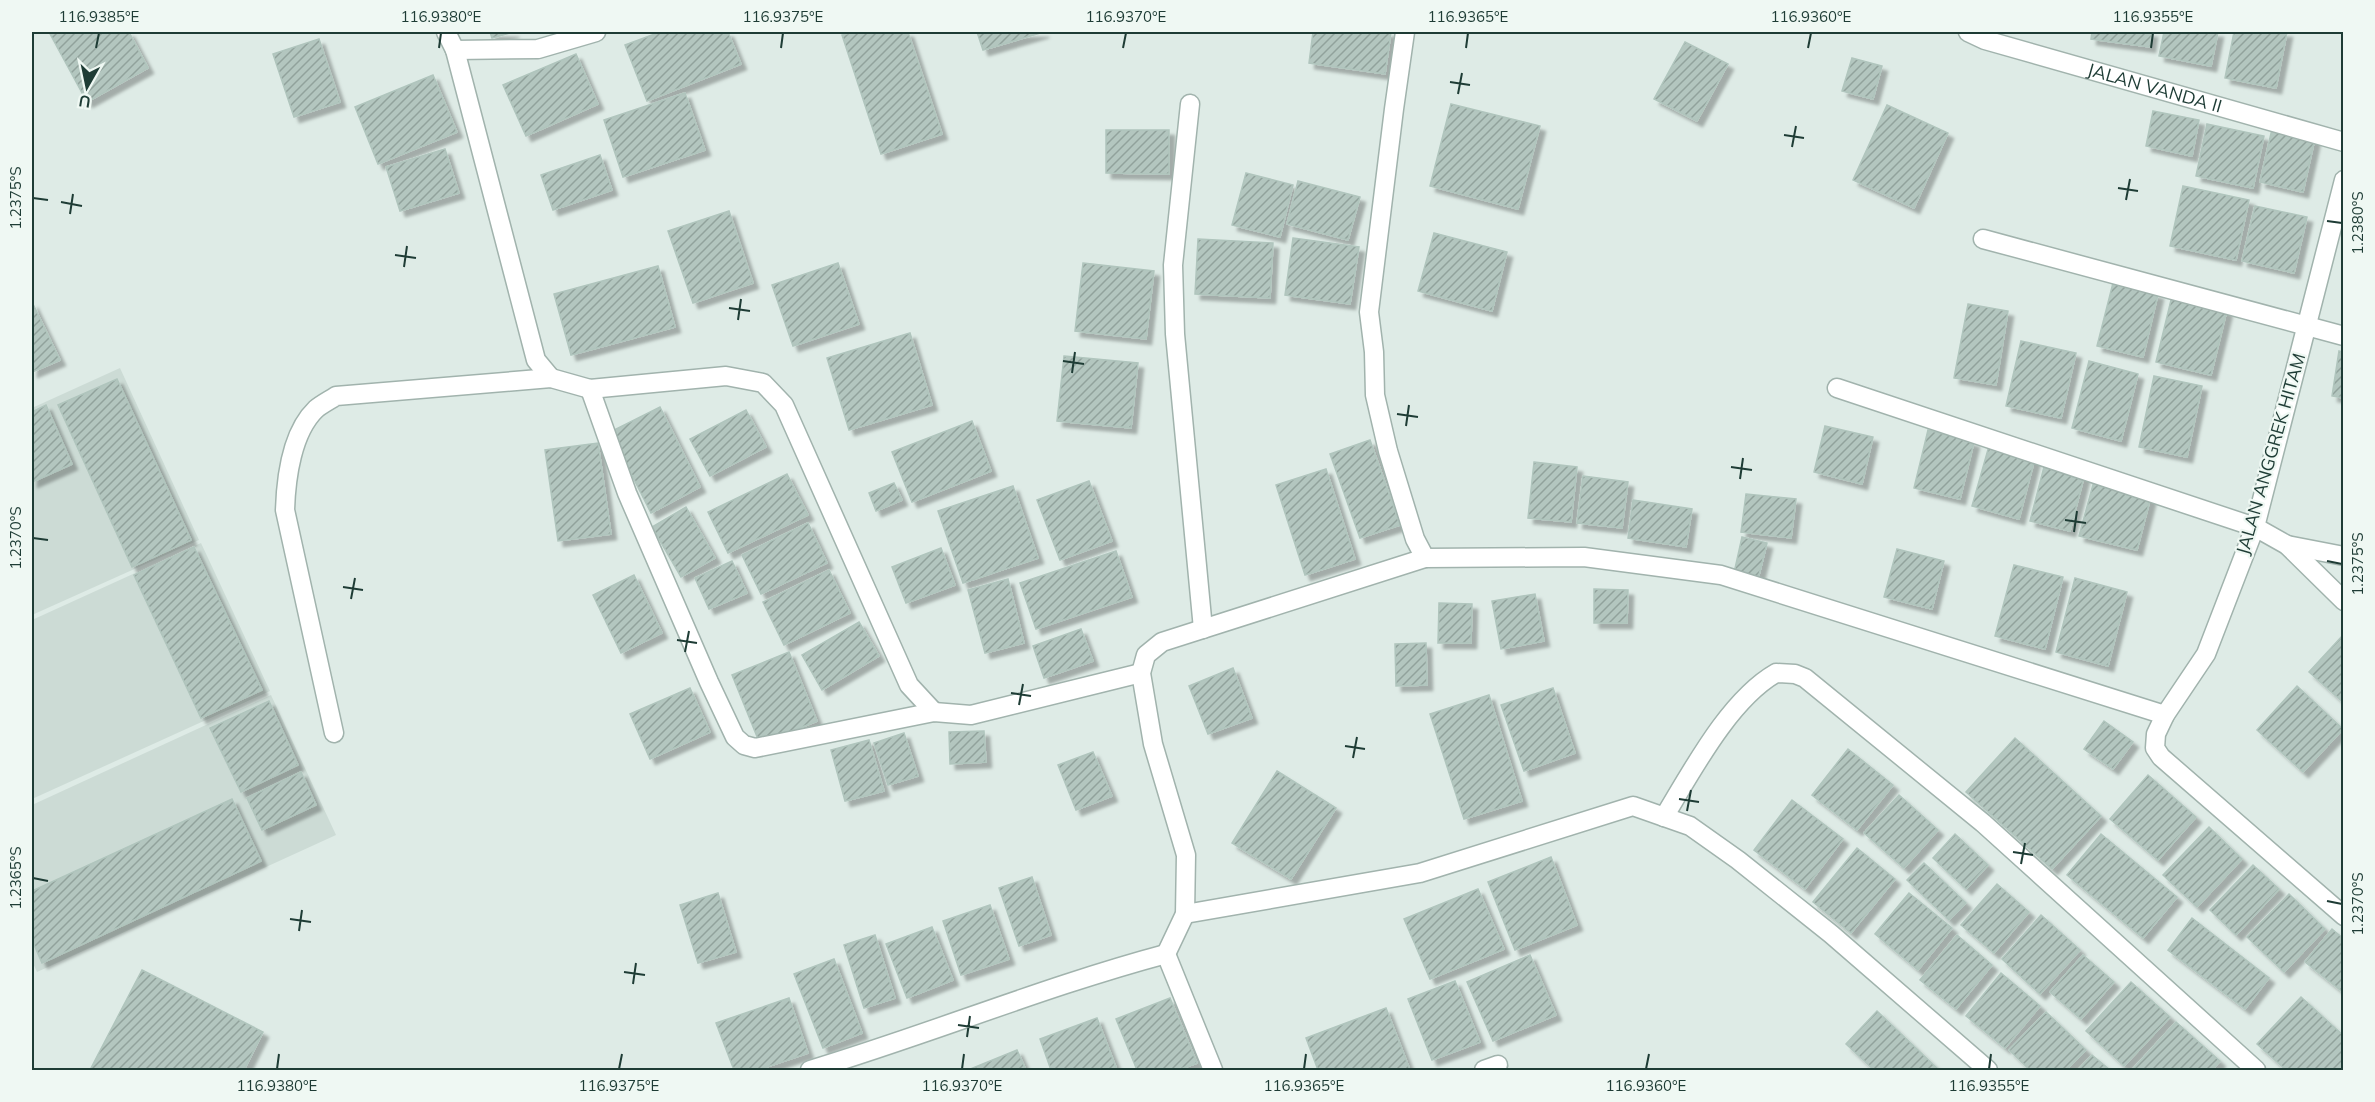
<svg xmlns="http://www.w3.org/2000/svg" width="2375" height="1102" font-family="Mulish,sans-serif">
<defs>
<pattern id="building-hatch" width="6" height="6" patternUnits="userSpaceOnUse" patternTransform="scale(1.5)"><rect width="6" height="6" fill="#b3c6bf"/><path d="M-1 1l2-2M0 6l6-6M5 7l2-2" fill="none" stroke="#91a29c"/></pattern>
<filter id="shadow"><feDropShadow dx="5.5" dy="5.5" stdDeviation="1.5" flood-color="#0004"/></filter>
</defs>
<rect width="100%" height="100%" fill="#deebe6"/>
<!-- built -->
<g fill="#ccdbd5">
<polygon points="120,368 199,540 32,615 32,408"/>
<polygon points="201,543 270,691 32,799 32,620"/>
<polygon points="271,695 336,835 37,972 32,961 32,805"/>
</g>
<!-- building -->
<g fill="url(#building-hatch)" stroke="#b0c5bd" stroke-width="1.5" filter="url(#shadow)">
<polygon points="49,32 129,32 148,68 87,102"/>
<polygon points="490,32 514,32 492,38"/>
<polygon points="660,32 728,32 741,64 647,101 625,45"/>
<polygon points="854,32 908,32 942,134 881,154 842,35"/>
<polygon points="977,32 1044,32 983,50"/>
<polygon points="1313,32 1391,32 1385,74 1309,63"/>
<polygon points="2092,32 2152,32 2150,47 2091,39"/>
<polygon points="2164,32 2218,32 2211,66 2159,56"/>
<polygon points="2234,32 2287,32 2276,88 2225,78"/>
<polygon points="319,39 340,102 294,117 273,54"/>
<polygon points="1685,42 1728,64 1697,121 1654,99"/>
<polygon points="576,54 598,104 526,136 503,85"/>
<polygon points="1852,58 1882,66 1873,99 1842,91"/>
<polygon points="433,75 457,132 378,164 355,107"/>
<polygon points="685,93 705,150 623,177 604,120"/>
<polygon points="1451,104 1540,126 1518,209 1430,186"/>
<polygon points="1887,105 1948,133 1914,208 1853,180"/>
<polygon points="2153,111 2199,120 2192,156 2146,146"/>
<polygon points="2207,124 2264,136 2253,188 2196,176"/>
<polygon points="2272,129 2315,138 2303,192 2260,182"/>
<polygon points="1106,130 1169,130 1169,174 1106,173"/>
<polygon points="445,149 459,193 400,211 386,167"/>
<polygon points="600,155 612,190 553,210 541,175"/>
<polygon points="1246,173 1293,185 1280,237 1232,225"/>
<polygon points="1298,181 1360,197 1348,240 1287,224"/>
<polygon points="2183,186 2249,200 2236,260 2170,246"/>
<polygon points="2255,206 2307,217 2294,273 2242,261"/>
<polygon points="729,211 753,283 693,303 668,231"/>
<polygon points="1434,233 1507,252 1492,311 1418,291"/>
<polygon points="1293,238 1359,247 1350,304 1285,295"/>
<polygon points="1198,239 1273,243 1270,298 1195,294"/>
<polygon points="838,263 859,324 793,346 772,285"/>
<polygon points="1083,263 1154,271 1146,339 1075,331"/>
<polygon points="658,266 675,327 571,355 554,294"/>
<polygon points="2113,283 2158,294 2143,357 2097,346"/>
<polygon points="2172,296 2227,310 2211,375 2156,362"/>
<polygon points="32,302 60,360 32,372"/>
<polygon points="1968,304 2008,311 1996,385 1954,378"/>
<polygon points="910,333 932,405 849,430 827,358"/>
<polygon points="2021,341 2076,353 2061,418 2006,406"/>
<polygon points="2339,351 2344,352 2344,398 2332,396"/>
<polygon points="1064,356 1138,363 1131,428 1057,421"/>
<polygon points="2089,361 2138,374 2121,441 2072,428"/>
<polygon points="2154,376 2202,386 2187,457 2139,447"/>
<polygon points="117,379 191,540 132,567 58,405"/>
<polygon points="46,405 72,464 32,482 32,412"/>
<polygon points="660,407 700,487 651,513 610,432"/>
<polygon points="746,410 766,447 710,476 690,439"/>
<polygon points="972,421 991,471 912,502 892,452"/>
<polygon points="1825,426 1873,437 1862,484 1814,472"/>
<polygon points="1928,430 1974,442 1960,499 1914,488"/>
<polygon points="1370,440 1400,525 1360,538 1330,454"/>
<polygon points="598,443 611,534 558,541 545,450"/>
<polygon points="1989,446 2035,458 2019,519 1972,506"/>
<polygon points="1534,462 1577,467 1571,522 1528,518"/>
<polygon points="2045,463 2085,473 2070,531 2030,521"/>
<polygon points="1326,469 1355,559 1305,575 1276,485"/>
<polygon points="787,474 808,515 728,553 708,512"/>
<polygon points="1583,476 1628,482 1622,528 1577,523"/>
<polygon points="1089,481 1112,541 1060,560 1037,500"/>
<polygon points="2094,481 2151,496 2137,550 2079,536"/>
<polygon points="894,483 902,500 876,511 869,493"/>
<polygon points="1013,486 1038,558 963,583 938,511"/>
<polygon points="1746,494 1796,499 1791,538 1741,532"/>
<polygon points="1633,500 1692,509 1686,547 1628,538"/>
<polygon points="686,507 715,558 681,577 652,527"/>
<polygon points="808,523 827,563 761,594 742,555"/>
<polygon points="1742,537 1767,543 1758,579 1734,573"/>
<polygon points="194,547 262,690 201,718 134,575"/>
<polygon points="941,548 955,585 906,603 892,567"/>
<polygon points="1897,549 1944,561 1932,609 1884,597"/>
<polygon points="1116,551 1132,597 1036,629 1020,583"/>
<polygon points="732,561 747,593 709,609 695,578"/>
<polygon points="2014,565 2063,577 2045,649 1995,636"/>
<polygon points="829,570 850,613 784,645 763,602"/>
<polygon points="634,575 662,633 621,653 593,595"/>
<polygon points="2075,578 2127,592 2108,666 2056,652"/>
<polygon points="1008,579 1024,643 985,653 968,590"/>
<polygon points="1594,589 1628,590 1627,623 1594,623"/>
<polygon points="1535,594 1544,641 1501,649 1492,601"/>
<polygon points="1439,603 1472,604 1471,643 1438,643"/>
<polygon points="859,622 879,656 822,690 802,655"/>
<polygon points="1081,629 1093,661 1044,678 1033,646"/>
<polygon points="2344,634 2344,703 2309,672"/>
<polygon points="1426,643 1427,685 1396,686 1395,644"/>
<polygon points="789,652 817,721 760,744 732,675"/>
<polygon points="1233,668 1252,718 1208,734 1189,686"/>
<polygon points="2297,686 2343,729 2303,772 2257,730"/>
<polygon points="690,688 710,732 650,759 630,714"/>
<polygon points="1553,688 1575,753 1524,771 1501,705"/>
<polygon points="1489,695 1522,801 1464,819 1430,714"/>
<polygon points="269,701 298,765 241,792 210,728"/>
<polygon points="2104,721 2133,742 2113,769 2084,749"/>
<polygon points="984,731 986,762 950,764 949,732"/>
<polygon points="904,733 918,776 888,785 874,743"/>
<polygon points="2015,738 2101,816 2052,869 1966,792"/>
<polygon points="869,740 884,791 845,801 831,750"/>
<polygon points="1848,749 1893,785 1857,830 1812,795"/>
<polygon points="1093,752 1112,796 1076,810 1058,765"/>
<polygon points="1277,771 1336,808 1291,879 1232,843"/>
<polygon points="301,772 316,805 262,830 247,798"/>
<polygon points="2148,775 2196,817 2158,860 2110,819"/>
<polygon points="1899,795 1938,830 1904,868 1864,833"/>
<polygon points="232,799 261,861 42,963 32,940 32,891"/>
<polygon points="1792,800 1843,839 1805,889 1754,850"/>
<polygon points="2209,827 2242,859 2197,907 2163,875"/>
<polygon points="1955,834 1988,865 1966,889 1933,858"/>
<polygon points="2101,834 2177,897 2143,938 2067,875"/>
<polygon points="1857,848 1895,879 1851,933 1813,902"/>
<polygon points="1551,857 1577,925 1515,950 1488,882"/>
<polygon points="1924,863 1966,903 1949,920 1907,880"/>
<polygon points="2253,865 2279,889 2236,935 2210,910"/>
<polygon points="1032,877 1051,935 1019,946 999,888"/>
<polygon points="1997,884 2029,912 1994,953 1961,925"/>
<polygon points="1478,889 1504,949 1430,979 1404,919"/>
<polygon points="718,893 736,952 698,963 680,905"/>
<polygon points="1909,893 1952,928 1918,970 1875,934"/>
<polygon points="2289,894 2325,929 2284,972 2247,937"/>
<polygon points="990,905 1009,959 961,975 943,921"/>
<polygon points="2041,915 2080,950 2040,994 2002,959"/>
<polygon points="2192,918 2269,978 2245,1009 2168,950"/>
<polygon points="932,927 953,980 907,998 886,944"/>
<polygon points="2332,929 2344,939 2344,993 2305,962"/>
<polygon points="875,935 895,998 864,1008 844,945"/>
<polygon points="1957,935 1992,965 1956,1009 1920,980"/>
<polygon points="1530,955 1556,1015 1493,1041 1467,982"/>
<polygon points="2083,955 2114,982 2081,1019 2050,992"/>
<polygon points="834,959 862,1033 823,1048 794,974"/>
<polygon points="142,970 263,1032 244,1070 90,1070"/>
<polygon points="2001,973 2040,1006 2005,1048 1966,1016"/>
<polygon points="1455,981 1480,1042 1432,1060 1408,999"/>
<polygon points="2131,982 2170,1017 2124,1066 2086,1031"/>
<polygon points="2301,997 2344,1036 2344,1070 2286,1070 2257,1044"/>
<polygon points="789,998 808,1053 758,1070 734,1070 716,1023"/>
<polygon points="1170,998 1197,1063 1178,1070 1137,1070 1116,1019"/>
<polygon points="1386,1008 1410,1070 1318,1070 1306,1038"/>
<polygon points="1877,1011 1939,1070 1874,1070 1846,1044"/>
<polygon points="2046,1012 2086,1050 2066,1070 2030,1070 2009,1050"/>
<polygon points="1097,1018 1117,1070 1051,1070 1040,1039"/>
<polygon points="2176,1022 2220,1061 2212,1070 2132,1070"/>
<polygon points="1017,1050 1026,1070 968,1070"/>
<polygon points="2092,1055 2110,1070 2078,1070"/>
</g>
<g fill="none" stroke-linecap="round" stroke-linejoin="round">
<!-- minor casing -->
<g stroke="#a1b3ad" stroke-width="21">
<g id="minor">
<polyline points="446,32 455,50 538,49 596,32"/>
<polyline points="1405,32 1394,109 1369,312 1374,352 1375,395 1388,451 1415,539 1425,558"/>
<path id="s1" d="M1968,32L1985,40L2344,142"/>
<polyline points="455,50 536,360 551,378"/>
<polyline points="1190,104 1173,265 1175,334 1203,629"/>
<polyline points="2344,180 2255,527 2206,654 2165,715 2156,734 2155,748 2161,757 2344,916"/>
<polyline points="1983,239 2344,336"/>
<polyline points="1837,388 2255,527 2287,545 2344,601"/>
<polyline points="590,389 627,493 709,682 735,737 744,745 755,748 934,712 971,715 1141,673"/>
<polyline points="2287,545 2344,556"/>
<path d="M334,733L285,510C286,478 292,432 316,409C322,404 330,400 336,396L551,378L590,389L726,376L763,383L784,405L909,685L934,712"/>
<path d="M1664,817C1692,771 1729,700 1776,673L1795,674L1805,678L1983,823L2256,1070"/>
<polyline points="1185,914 1420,873 1633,806 1690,826 1738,860 1831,934 1988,1070"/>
<polyline points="1166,954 1185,914 1186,855 1153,744 1141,673 1146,655 1162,642 1425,558 1584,557 1721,575 2165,715"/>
<polyline points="1166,954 1213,1070"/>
<path d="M810,1070C930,1034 1046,986 1166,954"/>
<polyline points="1484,1070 1498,1065"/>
</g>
</g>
<!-- minor -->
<use href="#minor" stroke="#fff" stroke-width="18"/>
</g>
<!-- ticks -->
<path fill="none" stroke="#1e3c35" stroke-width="2" d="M96,48L99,33M439,48L441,33M781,48L783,33M1123,48L1126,33M1466,48L1468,33M1808,48L1811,33M2151,48L2153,33M1450,82L1470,85M1458,94L1462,73M1784,135L1804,138M1792,147L1796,126M2118,188L2138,191M33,198L48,200M2126,200L2130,179M61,202L82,206M70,214L73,194M2327,221L2342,223M395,255L416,258M404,267L407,246M729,308L750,311M738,320L741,299M1063,361L1084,364M1072,373L1075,352M1397,414L1418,417M1406,426L1409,405M1731,467L1752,470M1740,479L1743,458M2065,520L2086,523M2074,532L2077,511M33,538L48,540M2327,561L2342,564M343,587L363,590M351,599L355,578M677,640L697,643M685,652L689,631M1011,693L1031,696M1019,705L1023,684M1345,746L1365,749M1353,758L1357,737M1679,799L1699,802M1687,811L1691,790M2013,852L2033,855M2021,864L2025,843M33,878L48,881M2327,901L2342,904M290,919L311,922M299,931L302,910M624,972L645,975M633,984L636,963M958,1025L979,1028M967,1037L970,1016M277,1069L279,1054M619,1069L622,1054M962,1069L964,1054M1304,1069L1306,1054M1646,1069L1649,1054M1989,1069L1991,1054"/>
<g text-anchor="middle" stroke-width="4.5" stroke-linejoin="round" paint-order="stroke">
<!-- street labels -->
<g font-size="18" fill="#1e3c35" stroke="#eff8f3">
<text dy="6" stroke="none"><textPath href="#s1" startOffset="195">JALAN VANDA II</textPath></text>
<text transform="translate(2271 454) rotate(-74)" y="6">JALAN ANGGREK HITAM</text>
</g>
</g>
<!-- border -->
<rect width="2375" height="1102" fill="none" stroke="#eff8f3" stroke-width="66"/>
<!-- north arrow -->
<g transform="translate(87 87) rotate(189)" stroke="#eff8f3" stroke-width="4.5" paint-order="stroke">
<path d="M0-4.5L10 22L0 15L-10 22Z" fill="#1e3c35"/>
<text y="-9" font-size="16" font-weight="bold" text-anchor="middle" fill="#1e3c35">U</text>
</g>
<rect x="33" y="33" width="2309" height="1036" fill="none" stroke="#1e3c35" stroke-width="2"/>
<g font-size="15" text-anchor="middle" fill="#1e3c35">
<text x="99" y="22">116.9385°E</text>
<text x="441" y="22">116.9380°E</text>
<text x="783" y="22">116.9375°E</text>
<text x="1126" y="22">116.9370°E</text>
<text x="1468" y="22">116.9365°E</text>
<text x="1811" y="22">116.9360°E</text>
<text x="2153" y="22">116.9355°E</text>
<text transform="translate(16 198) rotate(-90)" y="5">1.2375°S</text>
<text transform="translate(2358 223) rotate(-90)" y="5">1.2380°S</text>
<text transform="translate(16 538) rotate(-90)" y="5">1.2370°S</text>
<text transform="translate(2358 564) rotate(-90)" y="5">1.2375°S</text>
<text transform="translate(16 878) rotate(-90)" y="5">1.2365°S</text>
<text transform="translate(2358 904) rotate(-90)" y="5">1.2370°S</text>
<text x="277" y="1091">116.9380°E</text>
<text x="619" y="1091">116.9375°E</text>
<text x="962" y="1091">116.9370°E</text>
<text x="1304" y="1091">116.9365°E</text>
<text x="1646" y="1091">116.9360°E</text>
<text x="1989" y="1091">116.9355°E</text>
</g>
</svg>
